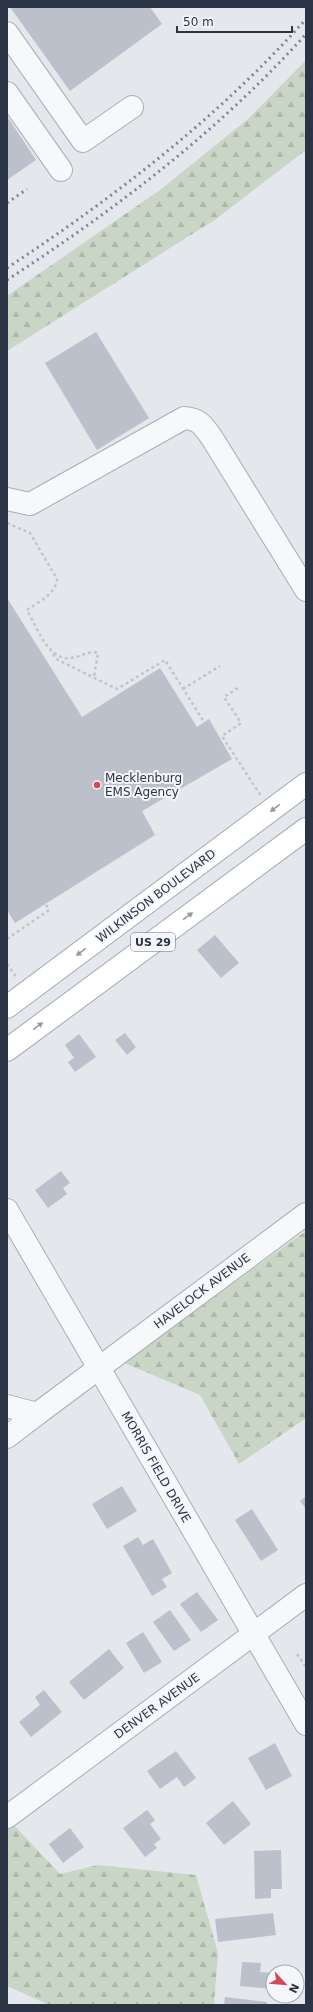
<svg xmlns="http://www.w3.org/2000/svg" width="313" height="2012" font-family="'DejaVu Sans',sans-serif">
<defs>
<pattern id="forest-firs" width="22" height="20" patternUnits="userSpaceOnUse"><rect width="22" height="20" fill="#c9d6c5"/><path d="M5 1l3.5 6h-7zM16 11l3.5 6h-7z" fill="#adb8ab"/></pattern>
</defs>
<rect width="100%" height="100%" fill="#e4e7ec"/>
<!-- forest -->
<g fill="url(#forest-firs)">
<polygon points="306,60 306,150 216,219 7,351 7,296 160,190 248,119"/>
<polygon points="306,1231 306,1418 239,1464 200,1395 122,1362"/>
<polygon points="7,1818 60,1874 98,1865 196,1875 218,1953 214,2005 49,2005 7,1986"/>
</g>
<!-- building -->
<g fill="#bbc0ca">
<polygon points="10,7 150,7 162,24 70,91"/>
<polygon points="7,116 36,160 7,180"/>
<polygon points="96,332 149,418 97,450 45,363"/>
<polygon points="7,598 82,717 160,668 197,727 209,719 232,759 142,811 155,835 15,923 7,910"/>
<polygon points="215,935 239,963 221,978 197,950"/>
<polygon points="125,1033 136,1047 127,1055 115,1040"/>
<polygon points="79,1034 96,1057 75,1072 68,1062 74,1058 65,1045"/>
<polygon points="61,1171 70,1183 63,1188 67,1194 48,1208 35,1190"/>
<polygon points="122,1486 137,1511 107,1529 92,1504"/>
<polygon points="306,1496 306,1509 300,1501"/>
<polygon points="252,1509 278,1550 261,1561 235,1520"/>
<polygon points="138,1537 143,1545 153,1539 172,1573 162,1579 167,1587 152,1596 123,1546"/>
<polygon points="197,1592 218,1620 201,1632 180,1604"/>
<polygon points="170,1610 191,1640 174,1651 153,1622"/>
<polygon points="143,1632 162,1662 144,1673 126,1643"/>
<polygon points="109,1649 124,1668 84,1700 69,1682"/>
<polygon points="44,1690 62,1712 31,1737 19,1722 40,1705 35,1697"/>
<polygon points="275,1743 292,1776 266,1790 248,1758"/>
<polygon points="176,1751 196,1778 184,1787 177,1777 160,1789 147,1771"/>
<polygon points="233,1801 251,1824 224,1845 206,1823"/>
<polygon points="147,1810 155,1820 150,1824 161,1839 154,1844 157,1848 145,1857 123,1828"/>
<polygon points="70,1828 84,1847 63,1863 49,1844"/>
<polygon points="281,1850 282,1889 271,1889 271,1898 255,1899 254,1851"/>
<polygon points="273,1913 276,1935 218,1942 215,1919"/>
<polygon points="242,1962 261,1963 260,1972 273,1973 273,1989 240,1986"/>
<polygon points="225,1997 267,2002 267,2005 224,2005"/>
</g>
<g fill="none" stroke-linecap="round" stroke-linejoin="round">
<!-- minor casing -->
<g stroke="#a9aeb7" stroke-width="24">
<g id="minor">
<polyline points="7,33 83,141 132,107"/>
<polyline points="7,93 61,170"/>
<path d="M7,499L30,504L184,418C200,419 203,426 212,438L306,590"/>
<polyline points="7,1210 306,1724"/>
<polyline points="7,1406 37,1414 306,1214"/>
<polyline points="7,1437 37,1414"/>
<polyline points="7,1817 306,1595"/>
</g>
</g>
<!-- major casing -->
<g stroke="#a3abb8" stroke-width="24">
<g id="major">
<polyline points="7,1007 306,784"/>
<polyline points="7,1050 306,829"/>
</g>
</g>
<!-- path -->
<g stroke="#c2c5cb" stroke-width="2.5" stroke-dasharray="3 3" stroke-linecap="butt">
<path d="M7,523L30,533L57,579C56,594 38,602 27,610C37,627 48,661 71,658C81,657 88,650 98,653L94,677"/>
<polyline points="53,654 56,659 117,689 165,660 204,722"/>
<polyline points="238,688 224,697 241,723 222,736 261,796"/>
<polyline points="183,689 220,666"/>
<polyline points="7,939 49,910 45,903"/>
<polyline points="7,964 17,978"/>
<polyline points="297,1654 306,1667"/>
</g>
<!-- minor -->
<use href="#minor" stroke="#f7f8fa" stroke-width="22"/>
<!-- major -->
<use href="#major" stroke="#fff" stroke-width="22"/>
<!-- rail -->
<g stroke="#7d8696" stroke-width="3" stroke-dasharray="2 4" stroke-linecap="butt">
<polyline points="7,203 27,189"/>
<path d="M7,268C116,196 219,117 306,19"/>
<path d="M7,280C116,209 219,131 306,34"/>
</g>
</g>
<!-- one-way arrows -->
<defs><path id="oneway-solid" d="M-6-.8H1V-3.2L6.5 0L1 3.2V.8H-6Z"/></defs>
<g fill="#959aa2">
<use href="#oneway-solid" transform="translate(275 808) rotate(143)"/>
<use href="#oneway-solid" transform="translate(188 916) rotate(-36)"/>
<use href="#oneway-solid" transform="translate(81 952) rotate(143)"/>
<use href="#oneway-solid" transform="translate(38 1026) rotate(-36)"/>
</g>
<!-- markers -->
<circle fill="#d1495b" stroke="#f4f6f9" stroke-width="1.5" cx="97" cy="785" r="4"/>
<g text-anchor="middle" stroke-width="4" stroke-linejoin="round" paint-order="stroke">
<!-- shield labels -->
<rect fill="#f4f6f9" stroke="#676e7b" stroke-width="1" x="131" y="933" width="44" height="18" rx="3"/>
<g font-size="11" font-weight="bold" fill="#2b3445">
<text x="153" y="946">US 29</text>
</g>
<!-- poi labels -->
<g font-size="12" fill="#2b3445" stroke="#f4f6f9" text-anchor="start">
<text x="105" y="782">Mecklenburg<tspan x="105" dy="14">EMS Agency</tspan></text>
</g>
<!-- street labels -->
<g font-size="12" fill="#2b3445" stroke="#f4f6f9">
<text transform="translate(156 896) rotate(-37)" y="4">WILKINSON BOULEVARD</text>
<text transform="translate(202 1291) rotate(-37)" y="4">HAVELOCK AVENUE</text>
<text transform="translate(156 1467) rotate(60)" y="4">MORRIS FIELD DRIVE</text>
<text transform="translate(157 1706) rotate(-36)" y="4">DENVER AVENUE</text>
</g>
</g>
<!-- border -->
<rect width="313" height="2012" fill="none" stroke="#2b3445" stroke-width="16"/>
<!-- north arrow -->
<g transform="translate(285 1984) rotate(116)"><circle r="19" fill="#f4f6f9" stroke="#a4a8b1"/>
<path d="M0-3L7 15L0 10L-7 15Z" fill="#d1495b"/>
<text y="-6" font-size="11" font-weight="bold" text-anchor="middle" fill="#2b3445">N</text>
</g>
<!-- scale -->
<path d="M177 26v6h115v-6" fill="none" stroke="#2b3445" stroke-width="2"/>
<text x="183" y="26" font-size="12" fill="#2b3445" stroke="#f4f6f9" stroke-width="3" paint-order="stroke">50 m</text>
</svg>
